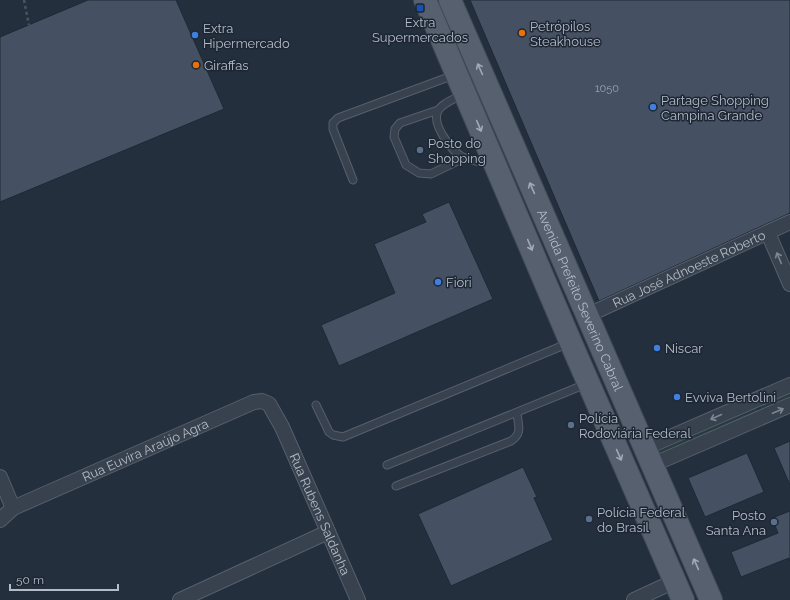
<svg xmlns="http://www.w3.org/2000/svg" width="790" height="600" font-family="Raleway,sans-serif">
<rect width="100%" height="100%" fill="#242f3e"/>
<!-- green -->
<g fill="#263c3f">
<polygon points="790,388 790,403 764,414 758,402"/>
<polygon points="754,403 760,416 655,460 649,448"/>
</g>
<!-- building -->
<g fill="#455162" stroke="#1f2835">
<polygon points="88,0 176,0 224,109 0,202 0,37"/>
<polygon points="470,0 790,0 790,213 599,301"/>
<polygon points="449,202 493,299 339,366 321,325 395,293 374,244 426,222 422,214"/>
<polygon points="790,441 790,485 774,448"/>
<polygon points="747,453 764,492 705,517 688,478"/>
<polygon points="523,467 537,497 534,498 553,540 451,586 418,514"/>
<polygon points="790,511 790,561 789,558 741,577 731,552 778,533 772,518"/>
</g>
<g fill="none" stroke-linecap="round" stroke-linejoin="round">
<!-- lane casing -->
<g stroke="#565f6c" stroke-width="9">
<g id="lane">
<path d="M463,94C455,99 442,103 438,111C431,124 452,152 463,157C470,161 482,162 490,163"/>
<polyline points="438,110 400,123 395,129 394,137 406,165 419,173 431,174 464,158"/>
<polyline points="353,180 333,129 333,123 338,118 454,75"/>
<polyline points="316,405 329,432 333,435 343,437 569,343"/>
<polyline points="387,465 586,384"/>
<path d="M396,486L511,441C523,433 518,425 517,413"/>
</g>
</g>
<!-- street casing -->
<g stroke="#565f6c" stroke-width="16">
<g id="street">
<polyline points="768,233 790,284"/>
<path id="s1" d="M588,315L790,222"/>
<polyline points="645,448 790,385"/>
<polyline points="652,465 790,405"/>
<polyline points="0,477 13,508"/>
<path id="s2" d="M0,520L13,508L254,402L262,401L269,404L282,427L358,600"/>
<polyline points="180,600 328,532"/>
<polyline points="634,600 675,581"/>
</g>
</g>
<!-- primary casing -->
<g stroke="#414a57" stroke-width="24">
<g id="primary">
<polyline points="425,0 571,343 683,600"/>
<path id="s3" d="M450,0L711,600"/>
</g>
</g>
<!-- path -->
<polyline stroke="#44595c" stroke-width="2.5" stroke-dasharray="3 3" stroke-linecap="butt" points="24,0 29,25"/>
<!-- lane -->
<use href="#lane" stroke="#38414e" stroke-width="7"/>
<!-- street -->
<use href="#street" stroke="#38414e" stroke-width="14"/>
<!-- primary -->
<use href="#primary" stroke="#56606e" stroke-width="22"/>
</g>
<!-- one-way arrows -->
<defs><path id="oneway-shaft" d="M-6 0H5M1.5-3L5.5 0L1.5 3" fill="none" stroke-width="1.6" stroke-linecap="round" stroke-linejoin="round"/></defs>
<g stroke="#a1aab7">
<use href="#oneway-shaft" transform="translate(480 69) rotate(-114)"/>
<use href="#oneway-shaft" transform="translate(479 126) rotate(67)"/>
<use href="#oneway-shaft" transform="translate(532 188) rotate(-114)"/>
<use href="#oneway-shaft" transform="translate(530 245) rotate(67)"/>
<use href="#oneway-shaft" transform="translate(619 455) rotate(66)"/>
<use href="#oneway-shaft" transform="translate(696 564) rotate(-114)"/>
</g>
<g stroke="#7c8592">
<use href="#oneway-shaft" transform="translate(779 258) rotate(-113)"/>
<use href="#oneway-shaft" transform="translate(778 411) rotate(-23)"/>
<use href="#oneway-shaft" transform="translate(716 417) rotate(156)"/>
</g>
<!-- markers -->
<rect fill="#1a4fb4" stroke="#1d2633" stroke-width="1.5" x="416" y="4" width="8" height="8" rx="2"/>
<g fill="#e8710a" stroke="#1d2633" stroke-width="1.5">
<circle cx="522" cy="33" r="4"/>
<circle cx="196" cy="65" r="4"/>
</g>
<g fill="#3f7fe0" stroke="#1d2633" stroke-width="1.5">
<circle cx="195" cy="35" r="4"/>
<circle cx="653" cy="107" r="4"/>
<circle cx="438" cy="282" r="4"/>
<circle cx="657" cy="348" r="4"/>
<circle cx="677" cy="397" r="4"/>
</g>
<g fill="#5c6f8a" stroke="#1d2633" stroke-width="1.5">
<circle cx="420" cy="150" r="4"/>
<circle cx="571" cy="425" r="4"/>
<circle cx="589" cy="519" r="4"/>
<circle cx="774" cy="522" r="4"/>
</g>
<g text-anchor="middle" stroke-width="3" stroke-linejoin="round" paint-order="stroke">
<!-- number labels -->
<g font-size="11" fill="#98a1af">
<text x="607" y="92">1050</text>
</g>
<!-- poi labels -->
<g font-size="13" fill="#b4bcc9" stroke="#1d2633" text-anchor="start">
<text x="420" y="27" text-anchor="middle">Extra<tspan x="420" dy="15">Supermercados</tspan></text>
<text x="530" y="31">Petrópilos<tspan x="530" dy="15">Steakhouse</tspan></text>
<text x="203" y="33">Extra<tspan x="203" dy="15">Hipermercado</tspan></text>
<text x="204" y="70">Giraffas</text>
<text x="661" y="105">Partage Shopping<tspan x="661" dy="15">Campina Grande</tspan></text>
<text x="428" y="148">Posto do<tspan x="428" dy="15">Shopping</tspan></text>
<text x="446" y="287">Fiori</text>
<text x="665" y="353">Niscar</text>
<text x="685" y="402">Evviva Bertolini</text>
<text x="579" y="423">Polícia<tspan x="579" dy="15">Rodoviária Federal</tspan></text>
<text x="597" y="517">Polícia Federal<tspan x="597" dy="15">do Brasil</tspan></text>
<text x="766" y="520" text-anchor="end">Posto<tspan x="766" dy="15">Santa Ana</tspan></text>
</g>
<!-- street labels -->
<g font-size="13" fill="#b4bcc9" stroke="#1d2633">
<text dy="5" stroke="none"><textPath href="#s1" startOffset="111">Rua José Adnoeste Roberto</textPath></text>
<text dy="5" stroke="none"><textPath href="#s3" startOffset="327">Avenida Prefeito Severino Cabral</textPath></text>
<text dy="5" stroke="none"><textPath href="#s2" startOffset="162">Rua Euvira Araújo Agra</textPath></text>
<text dy="5" stroke="none"><textPath href="#s2" startOffset="418">Rua Rubens Saldanha</textPath></text>
</g>
</g>
<!-- scale -->
<path d="M10 584v6h108v-6" fill="none" stroke="#b4bcc9" stroke-width="2"/>
<text x="16" y="584" font-size="12" fill="#b4bcc9" stroke="#1d2633" stroke-width="3" paint-order="stroke">50 m</text>
</svg>
